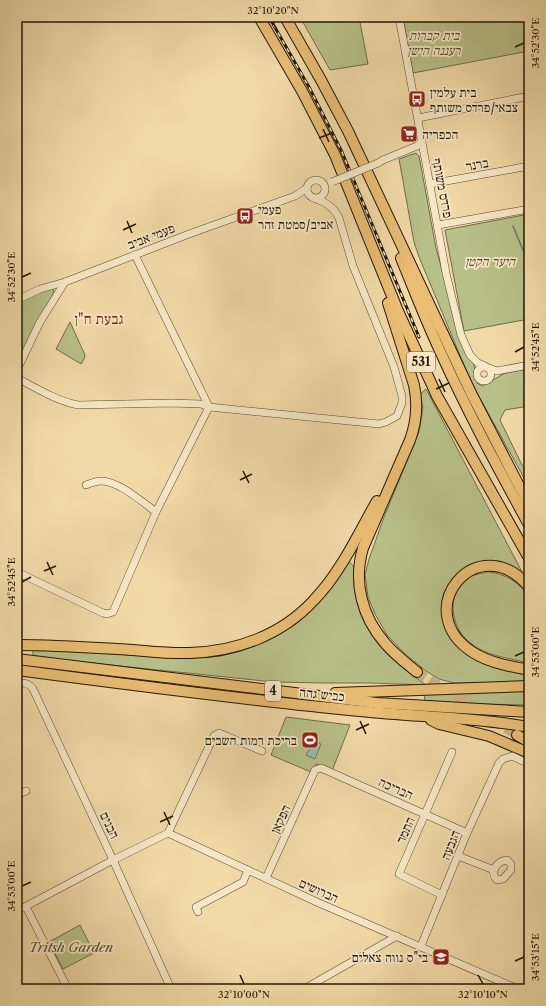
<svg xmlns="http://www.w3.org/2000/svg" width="546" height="1006" font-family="'Libre Caslon Text','Frank Ruhl Libre',serif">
<rect width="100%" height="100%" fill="#f2daa8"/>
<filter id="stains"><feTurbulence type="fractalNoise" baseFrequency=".005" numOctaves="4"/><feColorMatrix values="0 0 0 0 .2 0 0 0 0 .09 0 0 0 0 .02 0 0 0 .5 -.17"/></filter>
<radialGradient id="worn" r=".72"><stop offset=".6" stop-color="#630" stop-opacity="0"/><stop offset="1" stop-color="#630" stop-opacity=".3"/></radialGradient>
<!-- green -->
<g fill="#b8c089" stroke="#6e6c48">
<polygon points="300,17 359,17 368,64 330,70"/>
<polygon points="403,17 529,17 529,51 413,73"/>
<polygon points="416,153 419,156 436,248 462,343 473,361 475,370 474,377 478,384 483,386 505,373 529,369 529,406 505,410 500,420 522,465 529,470 529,487 472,384 419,257 414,242 399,159"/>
<polygon points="529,214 529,319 464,331 445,230"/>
<polygon points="50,288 53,289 54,292 17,365 17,303 31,296"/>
<polygon points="70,322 85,355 84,359 81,364 56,349"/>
<path d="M426,389L522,572C492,557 461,556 446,592C443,600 442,610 445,619C447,625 452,631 456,637C461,645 465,654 473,658C490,668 511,670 529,673V682L454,683L439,679L426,671L404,653L387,635L375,614L368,597L365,575L369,559L384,517L419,432L423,408L420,394Z"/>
<path d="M348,560L354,567C351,600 365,633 389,656C400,667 414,676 426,685L370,683H323L274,682L33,657V649L164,657L193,658L221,656L235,652L266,641L296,624L320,601Z"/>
<path d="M489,572C506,574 518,582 529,596V663C509,658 485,656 469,642C450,626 446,593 468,578C474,574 482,573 489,572Z"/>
<polygon points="529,691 529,705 479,704 425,701 424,694"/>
<polygon points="286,717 350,725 332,771 316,764 311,772 271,755"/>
<polygon points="80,925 94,953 63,969 49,942"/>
</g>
<!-- water -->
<polygon fill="#9bbba6" stroke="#6b7966" points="305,737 321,744 315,759 306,755 310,748 302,744"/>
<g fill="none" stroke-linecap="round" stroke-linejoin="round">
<!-- stream -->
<polyline stroke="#6b7966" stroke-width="1.5" points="513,226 523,250 529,258"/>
<!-- highway-tunnel -->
<polyline stroke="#c9b388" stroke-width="10" stroke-dasharray="10 5" stroke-linecap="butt" points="417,672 517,735"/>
<!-- minor casing -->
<g stroke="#57482e" stroke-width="8">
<g id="minor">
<polyline points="399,17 446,273 461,335 470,355 478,363 485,366"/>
<polyline points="418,118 529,96"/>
<polyline points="378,163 383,160 417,146 422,141"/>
<circle cx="316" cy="189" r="9"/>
<polyline points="430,184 529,166"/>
<polyline points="438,225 529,209"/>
<polyline points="135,255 209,407"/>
<polyline points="17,300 40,289 65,282 189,234 295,196 307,188"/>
<circle cx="484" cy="374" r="7"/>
<polyline points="489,368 497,371 529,365"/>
<polyline points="17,370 40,322 65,282"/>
<path d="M17,378C36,388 57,401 78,405L171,403L201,404L209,407L379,424L386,422L397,416L402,403V396L394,367L353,266L339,218C334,207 324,201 313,198"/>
<path d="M86,485C91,483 96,481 101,481C119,481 142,502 156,512"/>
<polyline points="17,572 103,613 107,614 113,612 156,512 209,407"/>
<path d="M17,683C24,682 29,683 33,689L113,860L171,989"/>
<polyline points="17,795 26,791"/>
<polyline points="168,833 214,736 219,733 262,751"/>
<polyline points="458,856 494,870"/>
<path d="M507,860L511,864V870L503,879L497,880C489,872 497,861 507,860Z"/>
<polyline points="266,878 315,770 321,768 467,833"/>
<polyline points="442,895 399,874 452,752"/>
<polyline points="26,907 68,989"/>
<polyline points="17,911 113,860 168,833 319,903 518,989"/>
<polyline points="198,912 196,907 243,882 248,870"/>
<polyline points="421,946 467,833 499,763 503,759 512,756 529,764"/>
<polyline points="304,989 397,936"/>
</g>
</g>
<!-- highway casing -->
<g stroke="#231706" stroke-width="12">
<g id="highway">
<polyline points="259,17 302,91 335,155 398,311 437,396 529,558"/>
<polyline points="285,17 321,80 348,131 471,393 529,505"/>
<path d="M401,258C414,290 426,321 440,351C467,411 498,468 529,525"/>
<path d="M388,303L414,385C418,404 417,421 410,440L363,548C353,582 362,617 385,643C394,654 406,663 417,672"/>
<path d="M529,587C478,526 407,611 474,653C490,663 510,666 529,670"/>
<path d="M17,645C50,645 83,647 117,649C141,650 165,654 189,653C236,652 282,635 314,600C341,572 358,534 377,501"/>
<polyline points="17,659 377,703 529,712"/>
<path d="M17,670C131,685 245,700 360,711C416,717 473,717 529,727"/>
<polyline points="335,693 529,686"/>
<polyline points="431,720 439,724 489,736 529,753"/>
<polyline points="517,735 529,742"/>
</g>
</g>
<!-- minor -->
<use href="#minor" stroke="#f7e7c6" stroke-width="7"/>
<!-- highway -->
<use href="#highway" stroke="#e9bd74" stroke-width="10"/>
<!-- rail casing -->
<g stroke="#231706" stroke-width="3">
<polyline id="rail" points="269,17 309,87 342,152 419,337"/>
</g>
<!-- rail -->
<use href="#rail" stroke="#f7e7c6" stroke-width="1.5" stroke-dasharray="4.5" stroke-linecap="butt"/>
<!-- minor-bridge casing -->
<g stroke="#57482e" stroke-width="8" stroke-linecap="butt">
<polyline id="minor-bridge" points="332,182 378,163"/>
</g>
<!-- minor-bridge -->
<use href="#minor-bridge" stroke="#f7e7c6" stroke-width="7"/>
</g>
<!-- ticks -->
<path fill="none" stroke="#231706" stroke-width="1.5" d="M273,22L277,31M515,47L524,43M323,129L329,142M319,138L332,133M127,221L132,233M123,230L136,224M22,277L31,273M515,352L524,347M439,379L445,392M436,389L449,383M243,471L249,483M240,480L252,474M47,562L53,575M44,571L56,566M22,582L31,577M515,656L524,652M360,721L366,734M356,730L369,724M164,812L170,825M160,822L173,816M22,886L31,882M515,961L524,957M240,975L244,984M478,975L483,984"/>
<!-- icons -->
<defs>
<g id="bus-square" transform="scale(0.9)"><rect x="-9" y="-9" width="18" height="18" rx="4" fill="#8f2418" stroke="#f7e7c6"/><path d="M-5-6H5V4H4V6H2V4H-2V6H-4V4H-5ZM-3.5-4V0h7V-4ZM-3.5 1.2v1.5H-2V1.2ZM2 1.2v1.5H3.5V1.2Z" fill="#fff"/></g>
<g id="supermarket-square" transform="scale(0.9)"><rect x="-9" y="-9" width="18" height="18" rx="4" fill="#8f2418" stroke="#f7e7c6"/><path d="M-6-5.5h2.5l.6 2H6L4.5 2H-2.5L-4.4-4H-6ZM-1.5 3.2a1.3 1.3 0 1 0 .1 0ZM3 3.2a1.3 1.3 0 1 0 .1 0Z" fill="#fff"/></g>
<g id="stadium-square" transform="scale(0.9)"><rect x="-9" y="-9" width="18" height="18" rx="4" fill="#8f2418" stroke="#f7e7c6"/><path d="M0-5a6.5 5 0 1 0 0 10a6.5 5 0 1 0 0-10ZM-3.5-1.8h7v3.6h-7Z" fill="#fff"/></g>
<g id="school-square" transform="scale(0.9)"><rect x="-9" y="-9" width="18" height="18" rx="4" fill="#8f2418" stroke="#f7e7c6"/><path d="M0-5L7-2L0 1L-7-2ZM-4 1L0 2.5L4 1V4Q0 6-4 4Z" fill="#fff"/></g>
</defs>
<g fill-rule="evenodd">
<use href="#bus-square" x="417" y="99"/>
<use href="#supermarket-square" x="409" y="134"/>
<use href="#bus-square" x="245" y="216"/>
<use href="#stadium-square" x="310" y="740"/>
<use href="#school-square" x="441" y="957"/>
</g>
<g text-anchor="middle" stroke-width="3.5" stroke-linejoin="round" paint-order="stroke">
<!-- shield labels -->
<g fill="#f7e7c6" stroke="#635540" stroke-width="1">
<rect x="407" y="352" width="28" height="20" rx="3"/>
<rect x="265" y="681" width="16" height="20" rx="3"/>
</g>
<g font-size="12" font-weight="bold" fill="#231706">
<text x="421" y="366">531</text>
<text x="273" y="695">4</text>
</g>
<!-- park labels -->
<g font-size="13" font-style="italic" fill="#504a2d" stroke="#f7e7c6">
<text x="434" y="40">בית קברות<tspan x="434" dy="15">רעננה הישן</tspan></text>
<text x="490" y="266">היער הקטן</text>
<text x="71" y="952">Tritsh Garden</text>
</g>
<!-- poi labels -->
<g font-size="13" fill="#231706" stroke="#f7e7c6" text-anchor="start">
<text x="430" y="97">בית עלמין<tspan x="430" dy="15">צבאי/פרדס משותף</tspan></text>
<text x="422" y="139">הכפריה</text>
<text x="258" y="214">פעמי<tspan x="258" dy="15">אביב/סמטת זהר</tspan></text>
<text x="297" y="745" text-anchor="end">בריכת רמות השבים</text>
<text x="428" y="962" text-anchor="end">בי"ס נווה צאלים</text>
</g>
<!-- street labels -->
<g font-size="13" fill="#231706" stroke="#f7e7c6">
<text transform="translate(477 164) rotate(-10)" y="5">ברנר</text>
<text transform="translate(443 188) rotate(79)" y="5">פרדס משותף</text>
<text transform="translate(151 236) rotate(-21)" y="5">פעמי אביב</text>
<text transform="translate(322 694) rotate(6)" y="5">כביש גהה</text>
<text transform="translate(396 788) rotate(24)" y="5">הבריכה</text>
<text transform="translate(280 819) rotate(-65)" y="5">הפקאן</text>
<text transform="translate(110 825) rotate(65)" y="5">הבנים</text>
<text transform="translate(405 830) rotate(-66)" y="5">התמר</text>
<text transform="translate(450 845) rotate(-68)" y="5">הגבעה</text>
<text transform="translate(319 890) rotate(24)" y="5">הברושים</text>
</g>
<!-- quarter labels -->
<g font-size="15" fill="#7a1f14" stroke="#f7e7c6">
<text x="99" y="324">גבעת ח"ן</text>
</g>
</g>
<!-- margin -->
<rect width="546" height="1006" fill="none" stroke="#f2daa8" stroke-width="44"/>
<rect x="22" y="22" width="502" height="962" fill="none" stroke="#231706" stroke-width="1.5"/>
<g font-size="10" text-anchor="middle" fill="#231706">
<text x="273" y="14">32°10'20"N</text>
<text transform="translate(535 43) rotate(-90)" y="4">34°52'30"E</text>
<text transform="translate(11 277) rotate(-90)" y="4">34°52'30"E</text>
<text transform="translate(535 347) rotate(-90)" y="4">34°52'45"E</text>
<text transform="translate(11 582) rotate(-90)" y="4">34°52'45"E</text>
<text transform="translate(535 652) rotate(-90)" y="4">34°53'00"E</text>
<text transform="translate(11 886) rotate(-90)" y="4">34°53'00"E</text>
<text transform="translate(535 957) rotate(-90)" y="4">34°53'15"E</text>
<text x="244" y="998">32°10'00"N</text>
<text x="483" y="998">32°10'10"N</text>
</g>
<rect width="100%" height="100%" filter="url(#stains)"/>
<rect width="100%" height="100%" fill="url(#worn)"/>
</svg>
